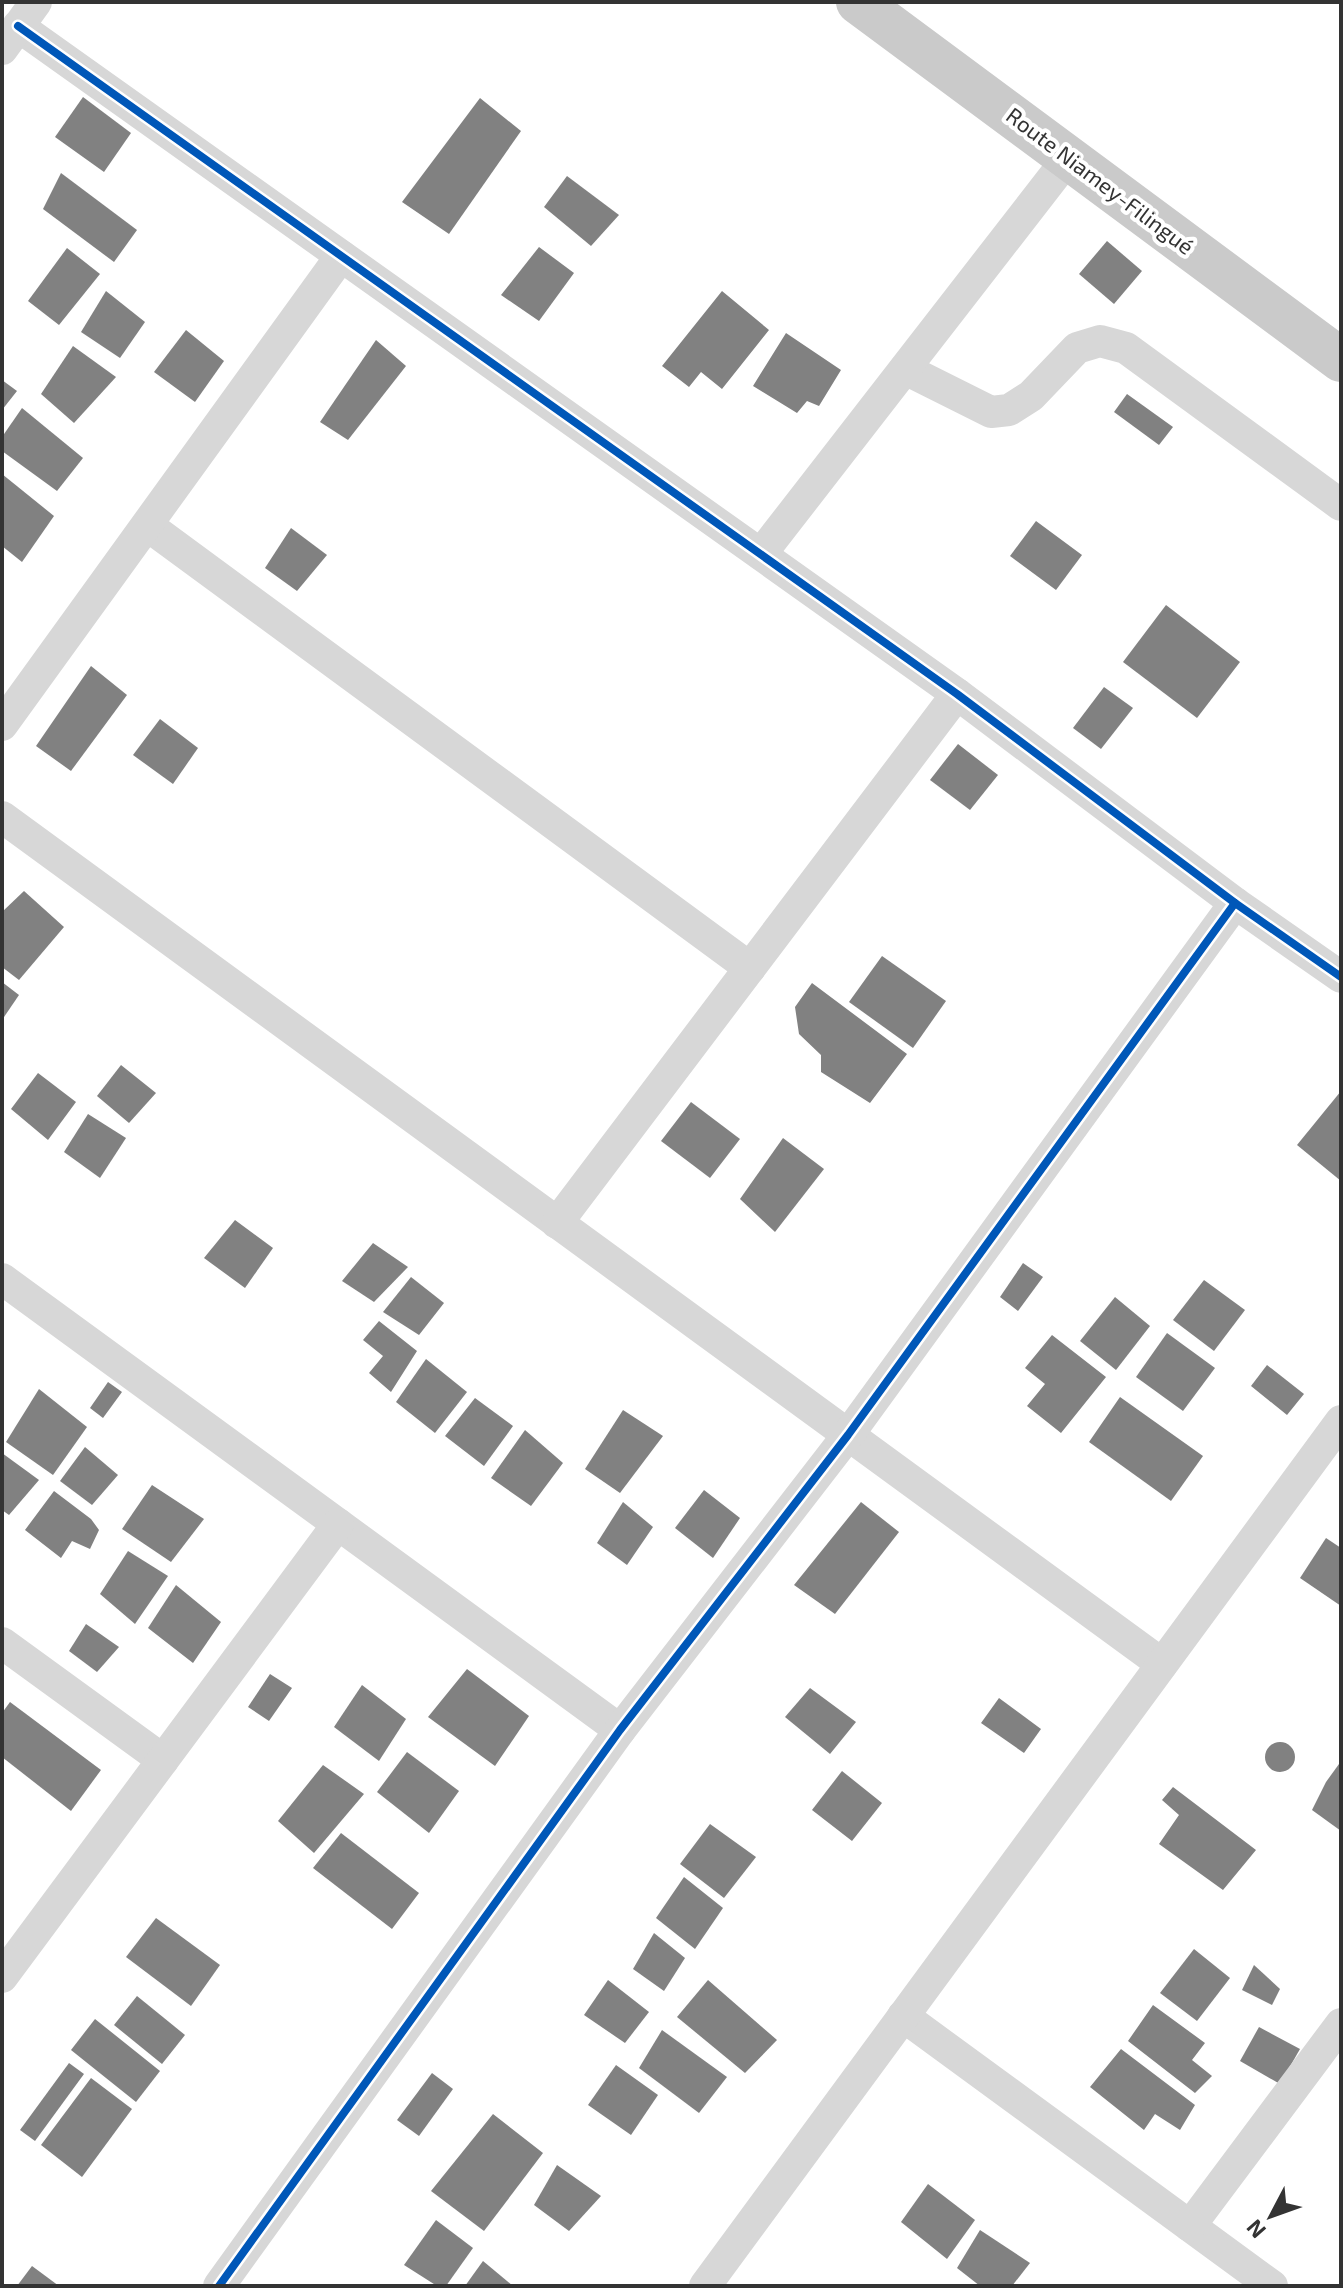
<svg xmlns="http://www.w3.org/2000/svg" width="1343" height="2288" font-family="'Exo 2',sans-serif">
<rect width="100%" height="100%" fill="#fff"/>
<!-- building -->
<g fill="#818181">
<polygon points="83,97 131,133 104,172 55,137"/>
<polygon points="480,98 521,131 449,234 402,202"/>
<polygon points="61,173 137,230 114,262 43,209"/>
<polygon points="567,176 619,215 591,246 544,207"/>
<polygon points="1107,241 1142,271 1114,304 1079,274"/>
<polygon points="539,247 574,273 539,321 501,295"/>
<polygon points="67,248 100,274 59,325 28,301"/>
<polygon points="106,291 145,322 120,358 81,332"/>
<polygon points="722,291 769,330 722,389 701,372 689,387 662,366"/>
<polygon points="186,330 224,361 195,402 154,372"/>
<polygon points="786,333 841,370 819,406 807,401 797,413 753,386"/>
<polygon points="376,340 406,366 348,440 320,422"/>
<polygon points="73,346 116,377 74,423 41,394"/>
<polygon points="2,380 17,391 2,410"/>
<polygon points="1127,394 1173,427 1159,445 1114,412"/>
<polygon points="22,408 83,458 57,491 2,451 2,437"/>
<polygon points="2,474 54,516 22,562 2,546"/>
<polygon points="1036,521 1082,555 1056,590 1010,556"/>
<polygon points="291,528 327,555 297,591 265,568"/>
<polygon points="1166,605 1240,662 1197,718 1123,662"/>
<polygon points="91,666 127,695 71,771 36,746"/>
<polygon points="1104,687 1133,708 1101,749 1073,728"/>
<polygon points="160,719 198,748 173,784 133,755"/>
<polygon points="958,744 998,775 970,810 930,780"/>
<polygon points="24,891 64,927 19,980 2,967 2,912"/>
<polygon points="882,956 946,1001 913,1048 849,1002"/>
<polygon points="2,982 19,995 2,1020"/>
<polygon points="812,983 907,1054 870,1103 821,1072 821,1055 799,1034 795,1007"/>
<polygon points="121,1065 156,1093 129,1123 97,1096"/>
<polygon points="38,1073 76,1102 48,1140 11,1109"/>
<polygon points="1341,1091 1341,1181 1297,1145"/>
<polygon points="691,1102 740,1139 710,1178 661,1141"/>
<polygon points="88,1114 126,1138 100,1178 64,1152"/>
<polygon points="783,1138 824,1169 775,1232 740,1199"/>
<polygon points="235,1220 273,1248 245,1288 204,1258"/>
<polygon points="373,1243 408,1267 374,1302 342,1281"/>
<polygon points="1023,1263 1043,1277 1018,1311 1000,1297"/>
<polygon points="411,1277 444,1303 419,1335 383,1312"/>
<polygon points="1204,1280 1245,1310 1214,1351 1173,1320"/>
<polygon points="1115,1297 1150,1326 1116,1370 1080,1341"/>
<polygon points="379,1321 417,1351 391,1392 369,1373 383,1356 363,1340"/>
<polygon points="1167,1333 1215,1368 1183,1411 1136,1377"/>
<polygon points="1052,1335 1106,1377 1061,1433 1027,1406 1045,1384 1025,1368"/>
<polygon points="426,1359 467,1392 435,1433 396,1402"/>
<polygon points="1267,1365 1304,1394 1287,1415 1251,1386"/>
<polygon points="108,1382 122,1392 103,1418 90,1408"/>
<polygon points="39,1389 87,1427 53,1475 6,1442"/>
<polygon points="1120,1397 1203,1456 1171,1501 1089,1442"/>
<polygon points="475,1398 513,1426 484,1466 445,1436"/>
<polygon points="623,1410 663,1436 620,1493 585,1469"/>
<polygon points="525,1430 563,1463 531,1506 491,1478"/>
<polygon points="85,1447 118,1475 92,1505 60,1481"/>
<polygon points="2,1453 39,1480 9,1515 2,1510"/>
<polygon points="152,1485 204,1519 171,1562 122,1529"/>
<polygon points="704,1490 740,1518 713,1558 675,1528"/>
<polygon points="54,1491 91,1519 99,1530 90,1549 72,1541 61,1558 25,1530"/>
<polygon points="623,1502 653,1527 627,1565 597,1543"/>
<polygon points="861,1502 899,1532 835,1614 794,1585"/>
<polygon points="1326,1538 1341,1548 1341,1606 1300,1578"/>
<polygon points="128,1551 168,1576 135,1624 100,1594"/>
<polygon points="176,1585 221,1622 193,1663 148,1628"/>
<polygon points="86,1624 119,1647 97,1672 69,1651"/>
<polygon points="467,1669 529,1716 495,1766 428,1717"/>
<polygon points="270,1674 292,1688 269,1721 248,1707"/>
<polygon points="362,1685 406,1719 379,1761 334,1727"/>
<polygon points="810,1688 856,1722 830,1754 785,1717"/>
<polygon points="999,1698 1041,1729 1024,1753 981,1723"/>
<polygon points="10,1702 101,1770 71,1811 2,1757 2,1713"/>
<circle cx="1280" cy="1757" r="15"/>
<polygon points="407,1752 459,1791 429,1833 377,1792"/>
<polygon points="1339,1764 1341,1766 1341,1831 1312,1810 1326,1782"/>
<polygon points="323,1765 364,1794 314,1853 278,1821"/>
<polygon points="842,1771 882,1803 852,1841 812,1810"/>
<polygon points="1173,1787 1256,1850 1223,1890 1159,1844 1179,1815 1162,1800"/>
<polygon points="710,1824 756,1857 724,1898 680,1864"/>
<polygon points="341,1833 419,1893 392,1929 313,1868"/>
<polygon points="684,1877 723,1908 695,1949 656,1918"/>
<polygon points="156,1918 220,1965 191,2006 126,1957"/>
<polygon points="654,1933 685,1958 664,1991 633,1969"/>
<polygon points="1194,1949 1230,1978 1197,2021 1160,1993"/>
<polygon points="1254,1965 1280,1989 1272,2005 1242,1990"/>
<polygon points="608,1980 649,2012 625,2043 584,2015"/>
<polygon points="708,1980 777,2040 745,2073 677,2017"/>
<polygon points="137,1996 185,2035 162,2064 114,2025"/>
<polygon points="1153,2005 1205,2043 1192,2060 1212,2076 1195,2093 1128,2041"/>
<polygon points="95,2019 160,2071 136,2102 71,2050"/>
<polygon points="1259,2027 1300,2049 1280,2084 1240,2061"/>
<polygon points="662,2030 727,2077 699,2113 639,2068"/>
<polygon points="1121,2049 1195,2105 1180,2130 1155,2114 1144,2130 1090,2087"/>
<polygon points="69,2063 84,2074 35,2141 20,2130"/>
<polygon points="616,2065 658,2095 631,2135 588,2105"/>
<polygon points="432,2073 453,2089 419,2136 397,2120"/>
<polygon points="91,2078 132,2109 82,2177 41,2145"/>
<polygon points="493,2114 543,2153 484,2231 431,2191"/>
<polygon points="557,2165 601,2196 569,2231 534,2205"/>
<polygon points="928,2184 975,2220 947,2259 901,2222"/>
<polygon points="436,2220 473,2248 446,2286 437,2286 404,2265"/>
<polygon points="980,2230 1030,2263 1012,2286 980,2286 957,2268"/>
<polygon points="483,2261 513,2286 465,2286"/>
<polygon points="32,2266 59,2286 17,2286"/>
</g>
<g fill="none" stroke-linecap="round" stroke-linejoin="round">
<!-- minor -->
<g stroke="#d7d7d7" stroke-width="32">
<polyline points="18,26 957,694 1235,903 1341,977"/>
<polyline points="2,49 36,2"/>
<polyline points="905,369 991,412 1009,410 1031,396 1077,348 1100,341 1126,348 1341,505"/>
<polyline points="147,525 750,968"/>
<polyline points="761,554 1069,157"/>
<polyline points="2,725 341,256"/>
<polyline points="2,817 1162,1664"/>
<polyline points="557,1223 957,694"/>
<polyline points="2,1279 620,1730"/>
<polyline points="2,1643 163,1760"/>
<polyline points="2,1977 338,1524"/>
<polyline points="903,2016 1272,2286"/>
<polyline points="1190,2226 1341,2024"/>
<polyline points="219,2286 620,1730 848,1435 1235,903"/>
<polyline points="705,2286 1341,1421"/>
</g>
<!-- primary -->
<polyline stroke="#cacaca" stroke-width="44" points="858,2 1341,360"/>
<!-- cycleway casing -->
<g stroke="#fff" stroke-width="13">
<g id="cycleway">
<polyline points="18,26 957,694 1235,903 1341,977"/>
<polyline points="219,2286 620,1730 848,1435 1235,903"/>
</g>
</g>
<!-- cycleway -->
<use href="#cycleway" stroke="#0057b8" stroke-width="8"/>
</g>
<g text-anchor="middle" stroke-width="8" stroke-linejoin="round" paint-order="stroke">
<!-- street labels -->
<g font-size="22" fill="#333" stroke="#fff">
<text transform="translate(1100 181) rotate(37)" y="8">Route Niamey-Filingué</text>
</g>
</g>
<!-- border -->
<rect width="1343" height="2288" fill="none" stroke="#333333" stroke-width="8"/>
<!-- north arrow -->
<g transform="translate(1271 2216) rotate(229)" stroke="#ffffff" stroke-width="6" paint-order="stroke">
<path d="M0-6L14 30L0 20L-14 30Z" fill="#333333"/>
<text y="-12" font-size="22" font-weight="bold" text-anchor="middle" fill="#333333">N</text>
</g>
</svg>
